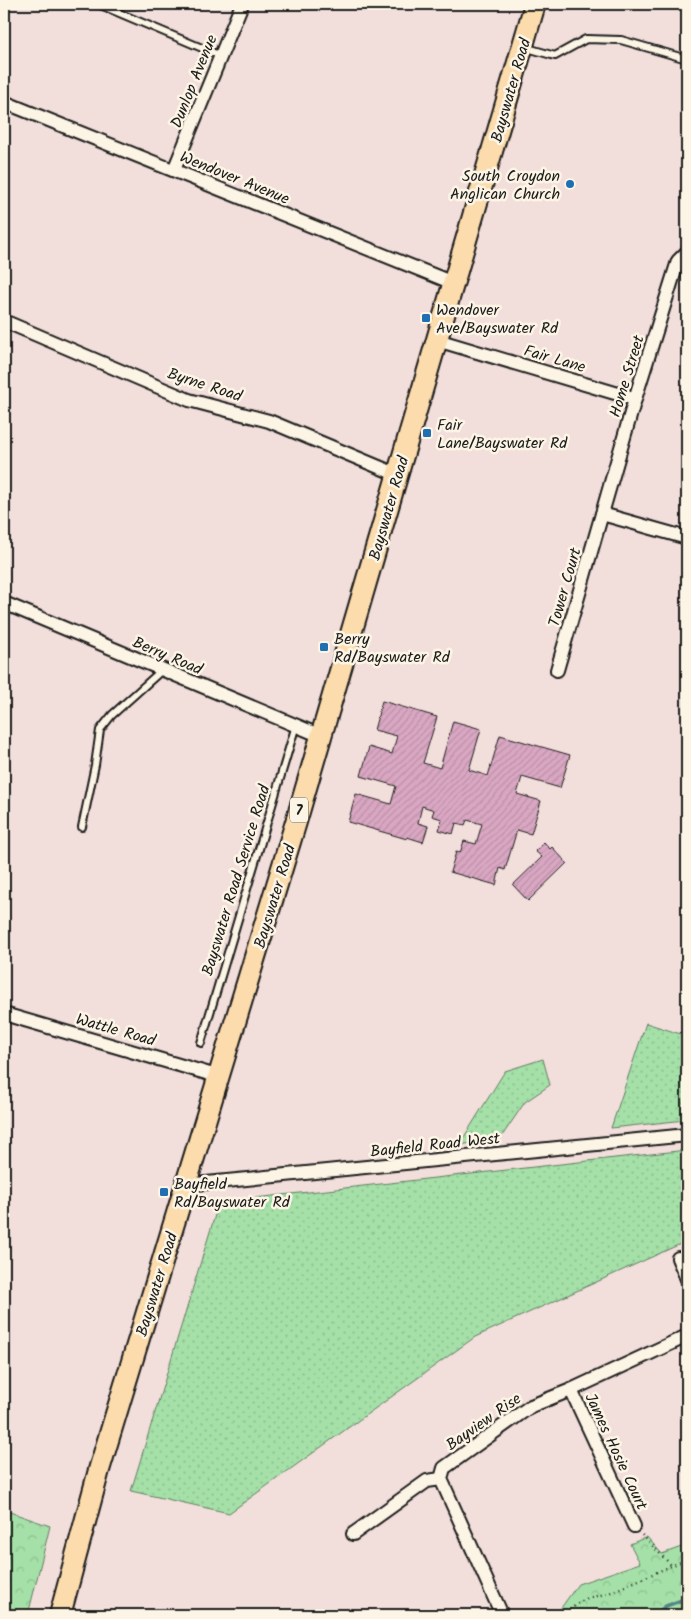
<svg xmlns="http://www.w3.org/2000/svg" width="691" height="1619" font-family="Kalam,sans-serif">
<defs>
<pattern id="grass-dots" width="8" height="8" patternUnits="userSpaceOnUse" patternTransform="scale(1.25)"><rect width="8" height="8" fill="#a4e0a7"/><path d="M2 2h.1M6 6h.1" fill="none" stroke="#8dc08f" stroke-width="1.8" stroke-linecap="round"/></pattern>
<pattern id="park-crowns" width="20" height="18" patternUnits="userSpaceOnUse" patternTransform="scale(1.25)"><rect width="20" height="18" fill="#a4e0a7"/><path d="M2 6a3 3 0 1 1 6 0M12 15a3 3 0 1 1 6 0" fill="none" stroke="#8dc08f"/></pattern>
<pattern id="building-hatch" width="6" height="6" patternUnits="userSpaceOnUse" patternTransform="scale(1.25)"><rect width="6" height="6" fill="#daa7c3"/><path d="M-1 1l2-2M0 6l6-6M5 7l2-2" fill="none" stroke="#ba8fa7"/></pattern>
</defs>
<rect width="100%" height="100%" fill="#f2dedb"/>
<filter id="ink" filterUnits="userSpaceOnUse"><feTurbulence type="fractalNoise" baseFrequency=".02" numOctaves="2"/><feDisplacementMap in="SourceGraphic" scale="10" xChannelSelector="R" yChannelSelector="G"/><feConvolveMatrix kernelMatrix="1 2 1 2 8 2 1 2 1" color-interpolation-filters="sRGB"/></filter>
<g filter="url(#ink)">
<!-- grass -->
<g fill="url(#grass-dots)" stroke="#607e62">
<polygon points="646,1023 687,1036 687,1111 685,1120 611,1128"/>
<polygon points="543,1059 550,1085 525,1102 500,1139 459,1145 505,1071"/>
<polygon points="687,1150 687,1241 475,1337 229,1513 131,1491 219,1202"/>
</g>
<!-- park -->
<g fill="url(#park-crowns)" stroke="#607e62">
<polygon points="4,1510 50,1526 28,1615 4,1615"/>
<polygon points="647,1537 662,1554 687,1545 687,1615 556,1615 578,1584 640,1563 630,1544"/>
</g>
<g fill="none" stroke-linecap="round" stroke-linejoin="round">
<!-- stream -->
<polyline stroke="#548587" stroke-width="4" points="655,1615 666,1606 687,1598"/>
</g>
<!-- building -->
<g fill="url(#building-hatch)" stroke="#1c1c1c">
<polygon points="382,701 437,717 423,763 440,768 453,721 481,729 469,770 488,776 500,735 570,755 560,788 522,777 517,794 541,801 531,834 517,830 505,870 500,868 496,885 450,872 456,852 460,853 464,841 476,844 482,824 467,820 465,825 456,823 453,834 439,830 442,819 432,816 434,810 422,806 418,823 428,826 423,842 407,837 407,839 348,822 356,794 391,804 396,786 361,776 369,747 392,754 397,736 374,730"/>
<polygon points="544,842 550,849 552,847 567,863 528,901 513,885 542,857 535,851"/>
</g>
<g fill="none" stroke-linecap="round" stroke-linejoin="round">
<!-- service casing -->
<g stroke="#1c1c1c" stroke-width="10">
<g id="service">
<polyline points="98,4 221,56"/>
<polyline points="524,47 555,56 586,39 621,40 687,59"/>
<polyline points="687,94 686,99 687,99"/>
<polyline points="82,827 95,765 100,730 112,715 162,670"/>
<polyline points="201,1043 296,725"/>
</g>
</g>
<!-- minor casing -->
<g stroke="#1c1c1c" stroke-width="16">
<g id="minor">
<polyline points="4,102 453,283"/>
<polyline points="174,170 242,4"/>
<polyline points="4,321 189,400 269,421 398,475"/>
<polyline points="437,340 635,399"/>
<polyline points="602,514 687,538"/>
<polyline points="4,603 321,736"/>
<polyline points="557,670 635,399 678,261 687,252"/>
<polyline points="4,1014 220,1077"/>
<polyline points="186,1185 687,1135"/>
<polyline points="678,1258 687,1279"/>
<polyline points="571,1390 634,1526"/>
<polyline points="353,1534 427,1481 441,1479"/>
<polyline points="502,1615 441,1479 444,1468 531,1406 571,1390 687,1336"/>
</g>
</g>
<!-- primary casing -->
<g stroke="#1c1c1c" stroke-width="24">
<polyline id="primary" points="60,1615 99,1470 296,822 535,4"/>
</g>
<!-- path -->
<g stroke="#1c1c1c" stroke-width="2.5" stroke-dasharray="1 4" stroke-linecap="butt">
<polyline points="642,1535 672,1566"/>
<polyline points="568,1615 576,1604 588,1598 609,1593 687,1559"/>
</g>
<!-- service -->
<use href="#service" stroke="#fcf5e5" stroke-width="6"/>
<!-- minor -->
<use href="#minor" stroke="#fcf5e5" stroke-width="12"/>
<!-- primary -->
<use href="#primary" stroke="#fcdcac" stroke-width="20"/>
</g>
</g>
<!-- markers -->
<g fill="#1f6fb2" stroke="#fcf5e5" stroke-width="2">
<circle cx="570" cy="184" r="5"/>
<rect x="421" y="313" width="10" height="10" rx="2.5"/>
<rect x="422" y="428" width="10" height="10" rx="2.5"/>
<rect x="319" y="642" width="10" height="10" rx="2.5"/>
<rect x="159" y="1187" width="10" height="10" rx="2.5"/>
</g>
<g text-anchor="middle" stroke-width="5" stroke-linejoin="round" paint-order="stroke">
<!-- shield labels -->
<rect fill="#fcf5e5" stroke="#5f5d58" stroke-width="1" x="290" y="797.5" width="18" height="25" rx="4"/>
<g font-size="15" font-weight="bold" fill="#1c1c1c">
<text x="299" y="815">7</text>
</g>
<!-- street labels -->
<g font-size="16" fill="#1c1c1c" stroke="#fcf5e5">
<text transform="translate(193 81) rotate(-68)" y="6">Dunlop Avenue</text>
<text transform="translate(510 90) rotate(-74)" y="6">Bayswater Road</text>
<text transform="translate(235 177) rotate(22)" y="6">Wendover Avenue</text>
<text transform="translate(555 358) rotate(16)" y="6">Fair Lane</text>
<text transform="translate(626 376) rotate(-73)" y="6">Home Street</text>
<text transform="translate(205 384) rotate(18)" y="6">Byrne Road</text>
<text transform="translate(388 508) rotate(-74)" y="6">Bayswater Road</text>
<text transform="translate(564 587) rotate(-74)" y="6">Tower Court</text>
<text transform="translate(168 655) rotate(23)" y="6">Berry Road</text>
<text transform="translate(235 880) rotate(-73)" y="6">Bayswater Road Service Road</text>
<text transform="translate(274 896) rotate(-73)" y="6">Bayswater Road</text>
<text transform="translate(116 1029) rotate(16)" y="6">Wattle Road</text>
<text transform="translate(435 1144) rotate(-6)" y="6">Bayfield Road West</text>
<text transform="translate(156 1284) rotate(-73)" y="6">Bayswater Road</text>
<text transform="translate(483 1421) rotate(-35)" y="6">Bayview Rise</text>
<text transform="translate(617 1451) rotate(65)" y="6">James Hosie Court</text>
</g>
<!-- poi labels -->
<g font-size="16" fill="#1c1c1c" stroke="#fcf5e5" text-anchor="start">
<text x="560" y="181" text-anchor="end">South Croydon<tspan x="560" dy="18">Anglican Church</tspan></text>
<text x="436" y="315">Wendover<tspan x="436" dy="18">Ave/Bayswater Rd</tspan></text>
<text x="437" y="430">Fair<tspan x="437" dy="18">Lane/Bayswater Rd</tspan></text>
<text x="334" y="644">Berry<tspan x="334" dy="18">Rd/Bayswater Rd</tspan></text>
<text x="174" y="1189">Bayfield<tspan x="174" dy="18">Rd/Bayswater Rd</tspan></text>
</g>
</g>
<!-- margin -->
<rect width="691" height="1619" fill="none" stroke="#fcf5e5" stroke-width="20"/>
<rect x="10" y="10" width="671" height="1599" fill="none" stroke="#1c1c1c" stroke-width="2" filter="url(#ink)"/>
</svg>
